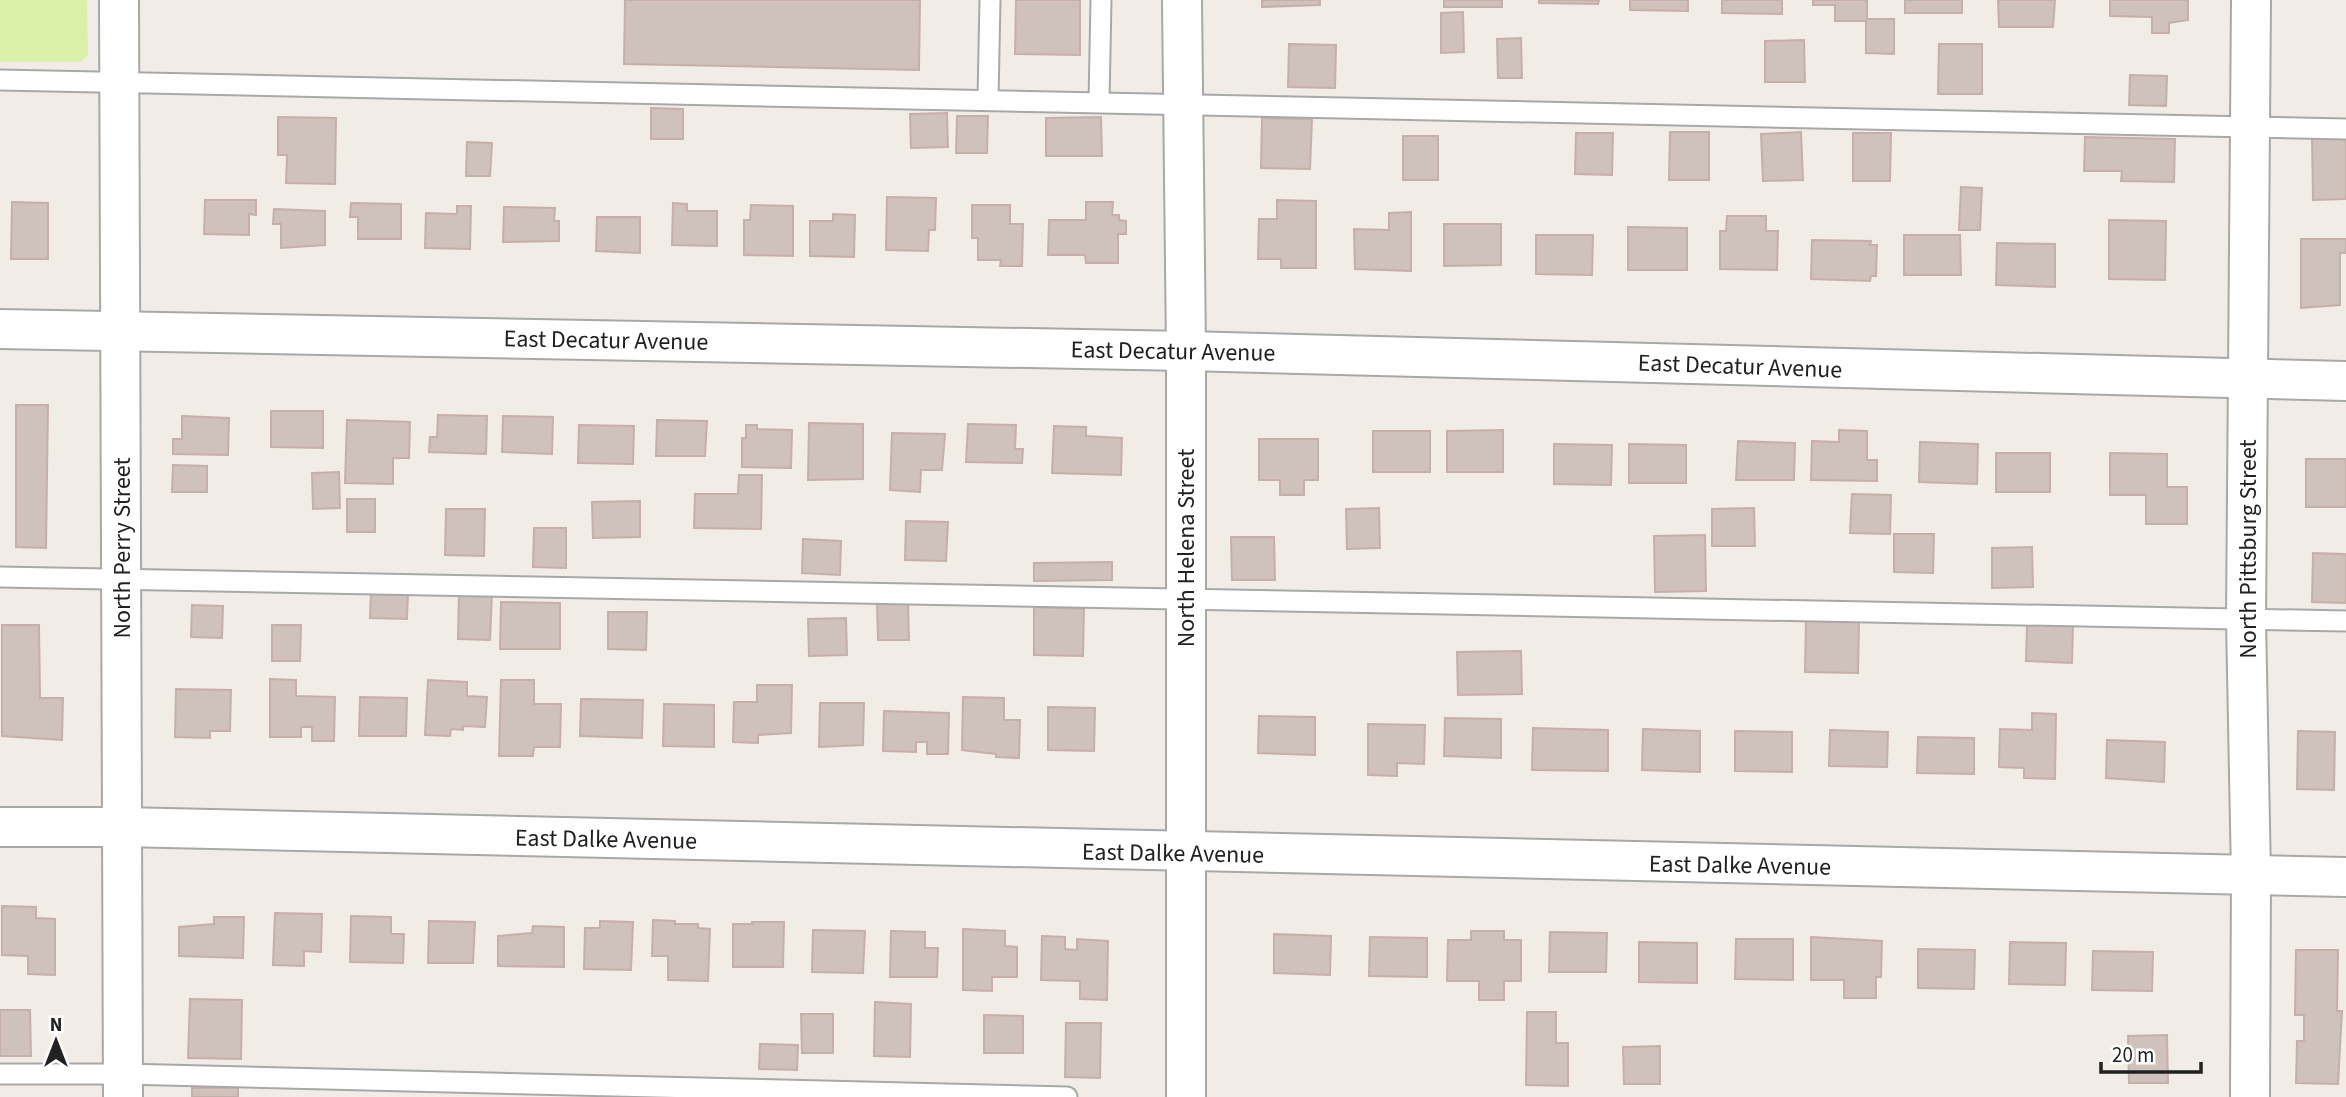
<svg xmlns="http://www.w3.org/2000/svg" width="2346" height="1097" font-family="'Source Sans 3',sans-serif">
<rect width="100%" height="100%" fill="#f2ece7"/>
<!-- grass -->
<polygon fill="#daf0a9" points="0,0 87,0 88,56 80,62 0,62"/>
<!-- building -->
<g fill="#cfc1bc" stroke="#c6afa8" stroke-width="2">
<polygon points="625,0 920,0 919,70 624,64"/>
<polygon points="1016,0 1080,0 1080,55 1015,54"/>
<polygon points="1262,0 1320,0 1320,5 1262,7"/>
<rect x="1444" y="0" width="58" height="7"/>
<polygon points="1539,0 1599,0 1598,4 1539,3"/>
<polygon points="1630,0 1688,0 1688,11 1630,10"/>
<polygon points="1722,0 1782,0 1782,14 1722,13"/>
<polygon points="1813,0 1867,0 1867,19 1894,19 1894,54 1866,53 1866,21 1835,21 1835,5 1813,5"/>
<rect x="1905" y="0" width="57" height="13"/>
<polygon points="1998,0 2055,0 2053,27 1999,27"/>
<polygon points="2110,0 2188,0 2188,20 2169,23 2169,33 2152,33 2152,17 2110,16"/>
<polygon points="1463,12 1464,52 1441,53 1441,13"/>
<polygon points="1521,38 1522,78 1498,78 1497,39"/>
<polygon points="1804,40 1805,82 1765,82 1765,41"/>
<polygon points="1289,44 1336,45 1335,88 1288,87"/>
<polygon points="1939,44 1982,44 1982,94 1938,94"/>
<polygon points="2130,75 2167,76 2166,106 2129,105"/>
<polygon points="651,108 683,109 683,139 651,139"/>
<polygon points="947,113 948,147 911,148 910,114"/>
<polygon points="957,116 988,116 987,153 956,153"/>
<polygon points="278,117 336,118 335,184 286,183 287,155 278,155"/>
<polygon points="1101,117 1102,156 1046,156 1046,118"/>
<polygon points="1262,118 1312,119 1310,169 1261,168"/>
<polygon points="1670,132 1709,132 1709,180 1669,180"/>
<polygon points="1801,132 1803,180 1763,181 1761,134"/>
<polygon points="1576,133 1613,133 1612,175 1575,174"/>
<polygon points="1853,133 1891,133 1890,181 1853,181"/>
<rect x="1403" y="136" width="35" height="44"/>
<polygon points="2346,136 2346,199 2313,200 2312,137"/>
<polygon points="2085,137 2175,139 2174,182 2121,181 2122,171 2084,171"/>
<polygon points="467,142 492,143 490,176 466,176"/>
<polygon points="1961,187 1982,188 1980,230 1959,230"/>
<polygon points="887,197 936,198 935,230 929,230 928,251 886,250"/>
<polygon points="205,200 256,200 256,215 249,214 249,235 204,234"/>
<polygon points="1277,200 1316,201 1316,268 1281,268 1281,259 1258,259 1259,219 1277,219"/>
<polygon points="12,202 48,203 48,259 11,259"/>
<polygon points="1086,202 1113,202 1112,215 1119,215 1119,220 1126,221 1126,234 1118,234 1118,263 1086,263 1085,255 1048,255 1049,220 1086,220"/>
<polygon points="351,203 401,204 401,239 358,239 358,217 350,217"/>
<polygon points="673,203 687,204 687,211 717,211 717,246 672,245"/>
<polygon points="751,205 793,206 793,256 744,255 744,220 750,220"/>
<polygon points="972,205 1010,205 1010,224 1023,224 1022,266 1000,266 1001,260 978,260 978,238 972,238"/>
<polygon points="457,206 471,206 470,249 425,248 426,213 457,214"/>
<polygon points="504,207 555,208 554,221 559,221 559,241 503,242"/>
<polygon points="274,209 325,211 325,245 281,248 281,224 273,224"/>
<polygon points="1411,212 1411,271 1355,269 1354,229 1389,230 1389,213"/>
<polygon points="833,214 855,215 854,257 810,256 810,221 833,221"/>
<polygon points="1727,216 1766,216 1766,231 1778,231 1777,270 1720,269 1720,231 1726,231"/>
<polygon points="597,217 640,217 640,253 596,251"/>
<polygon points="2109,220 2166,221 2165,280 2109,279"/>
<polygon points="1444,224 1501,224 1501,265 1444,266"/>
<polygon points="1628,227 1687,228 1687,270 1628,270"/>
<polygon points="1536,235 1593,235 1592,275 1536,274"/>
<polygon points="1904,235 1960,235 1961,275 1904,275"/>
<polygon points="2301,239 2346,239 2346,253 2340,253 2340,305 2301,308"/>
<polygon points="1812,240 1871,241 1870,245 1877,245 1876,276 1871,276 1870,281 1811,279"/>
<polygon points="1997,243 2055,244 2055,287 1996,285"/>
<polygon points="16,405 48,405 46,548 16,547"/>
<polygon points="271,411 323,411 323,448 271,447"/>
<polygon points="438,415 487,416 486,454 429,452 430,437 437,437"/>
<polygon points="182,416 229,418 228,455 173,454 173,439 182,439"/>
<polygon points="503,416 553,417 552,454 502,452"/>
<polygon points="347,420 410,422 409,458 393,458 393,484 345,483"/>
<polygon points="657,420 707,421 705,456 656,456"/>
<polygon points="809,423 863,424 863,479 808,480"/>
<polygon points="968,424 1016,425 1015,449 1023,449 1022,463 966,462"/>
<polygon points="579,425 634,426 633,464 578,463"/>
<polygon points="746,425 757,425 757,429 792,430 791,468 742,467 742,438 746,438"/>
<polygon points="1054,426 1086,427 1086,436 1122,438 1121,475 1052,473"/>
<polygon points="1503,430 1503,472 1447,472 1447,431"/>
<polygon points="1839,430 1867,431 1867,460 1877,460 1877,481 1811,480 1812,441 1839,442"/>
<rect x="1373" y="431" width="57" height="41"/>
<polygon points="892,433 945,434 942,470 921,470 920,492 890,490"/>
<polygon points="1259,439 1318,439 1318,480 1304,480 1304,495 1280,495 1280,480 1259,480"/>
<polygon points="1738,441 1795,443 1794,480 1736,480"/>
<polygon points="1920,442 1978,444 1977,484 1919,482"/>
<polygon points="1554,444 1612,445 1611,485 1554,484"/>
<polygon points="1629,444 1686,445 1686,483 1629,483"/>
<rect x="1996" y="453" width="54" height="39"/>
<polygon points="2110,453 2167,454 2167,487 2187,487 2187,524 2146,524 2146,495 2110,495"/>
<rect x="2306" y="459" width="40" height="48"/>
<polygon points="173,465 207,466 207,492 172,492"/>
<polygon points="339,472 340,508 313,509 312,473"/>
<polygon points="739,475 762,475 761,529 694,528 695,494 738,494"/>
<polygon points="1852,494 1891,495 1890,534 1850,533"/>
<rect x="347" y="499" width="28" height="33"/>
<polygon points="640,501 640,537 593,538 592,502"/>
<polygon points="1379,508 1380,548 1347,549 1346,509"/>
<polygon points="1754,508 1755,546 1712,546 1712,509"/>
<polygon points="446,509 485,509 484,556 445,555"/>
<polygon points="906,521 948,522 946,561 905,560"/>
<polygon points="534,528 566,528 566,568 533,567"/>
<polygon points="1894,534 1934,534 1933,573 1894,572"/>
<polygon points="1705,535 1706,591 1655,592 1654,536"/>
<polygon points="1231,537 1274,537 1275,580 1232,580"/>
<polygon points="803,539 841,541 840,575 802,573"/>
<polygon points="2032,547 2033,587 1992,588 1992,548"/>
<polygon points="2313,553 2346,554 2346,603 2312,602"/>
<polygon points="1112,562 1112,580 1034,581 1034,563"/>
<polygon points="371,591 408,592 407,619 370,618"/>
<polygon points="459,592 492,594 490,640 458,639"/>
<polygon points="908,601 909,640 878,640 877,602"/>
<polygon points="501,602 560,603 560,649 500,649"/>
<polygon points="192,605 223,606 222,638 191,637"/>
<polygon points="1034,607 1084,609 1083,656 1034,655"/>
<polygon points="608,612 647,612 646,650 608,649"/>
<polygon points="846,618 847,655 809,656 808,619"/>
<polygon points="1806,619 1859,620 1858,673 1805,672"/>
<polygon points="2,625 39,625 40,698 63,698 62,740 2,736"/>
<polygon points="272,625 301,625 300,661 272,661"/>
<polygon points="2027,625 2073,626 2072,663 2026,661"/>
<polygon points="1521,651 1522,694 1458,695 1457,652"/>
<polygon points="270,679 296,680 296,696 335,697 334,741 312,741 312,727 301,727 301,737 270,737"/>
<polygon points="428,680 467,682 467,696 487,697 485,727 463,726 463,730 451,729 450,736 425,735"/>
<polygon points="501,680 534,680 534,704 561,704 560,747 534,747 533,756 499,756"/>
<polygon points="757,685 792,685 791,733 758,735 758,743 733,742 734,702 757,702"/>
<polygon points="176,689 231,690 230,731 210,731 210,738 175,737"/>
<polygon points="360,697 407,698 406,736 359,736"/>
<polygon points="963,697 1004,698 1004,720 1020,720 1019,758 996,757 996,754 962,750"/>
<polygon points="581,699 643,700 642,738 580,736"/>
<polygon points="820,703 864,703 863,745 819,747"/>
<polygon points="664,704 714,705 714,747 663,746"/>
<polygon points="1048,707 1095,708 1094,751 1048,750"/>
<polygon points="884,711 949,713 948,754 927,754 927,742 916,742 916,752 883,751"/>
<polygon points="2032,713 2056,714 2055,779 2024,778 2024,768 1999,767 2000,729 2032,730"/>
<polygon points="1259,716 1315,717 1315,755 1258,753"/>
<polygon points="1445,718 1501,719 1501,758 1444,756"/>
<polygon points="1368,724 1425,725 1424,764 1397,763 1397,776 1368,775"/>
<polygon points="1533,728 1608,730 1608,771 1532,770"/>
<polygon points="1643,729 1700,731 1700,772 1642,770"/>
<polygon points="1830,730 1888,732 1887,767 1829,766"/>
<polygon points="1735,731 1792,732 1792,772 1735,771"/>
<polygon points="2298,731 2335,732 2334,790 2297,789"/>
<polygon points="1918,737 1974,738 1974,774 1917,773"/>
<polygon points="2107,740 2165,742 2164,782 2106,778"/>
<polygon points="2,906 36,907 36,918 55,919 55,975 28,974 28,956 2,955"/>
<polygon points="275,913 322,914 321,952 304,951 304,966 273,965"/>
<polygon points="351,916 391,917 391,934 404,934 403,963 350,962"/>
<polygon points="214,917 244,917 243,958 179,956 179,927 214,924"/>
<polygon points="653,920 675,921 675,924 698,924 698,928 710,929 708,981 668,980 668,956 652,956"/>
<polygon points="429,921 475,922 473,963 428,963"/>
<polygon points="600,921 633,922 631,970 584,969 585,928 600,928"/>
<polygon points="752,922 784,922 783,967 733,967 733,924 752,924"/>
<polygon points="533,926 564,927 564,967 498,966 498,936 532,933"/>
<polygon points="963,929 1005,931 1005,946 1017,947 1017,977 992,977 992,991 963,990"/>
<polygon points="813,930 865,931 863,973 812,972"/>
<polygon points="891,931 925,932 925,948 938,948 937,977 890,977"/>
<polygon points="1471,931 1504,931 1504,940 1521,940 1521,981 1504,981 1504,1000 1479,1000 1479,981 1447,981 1448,940 1471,940"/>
<polygon points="1550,932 1607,933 1606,972 1549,972"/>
<polygon points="1274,934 1331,936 1330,975 1274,973"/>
<polygon points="1042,936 1065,937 1065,949 1077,950 1077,939 1108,941 1107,1000 1080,999 1080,981 1041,980"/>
<polygon points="1370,937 1427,938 1427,977 1369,976"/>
<polygon points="1811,937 1882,941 1881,977 1876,977 1876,998 1844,998 1844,980 1811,980"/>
<polygon points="1736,939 1793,939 1793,980 1735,979"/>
<polygon points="1639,942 1697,943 1697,983 1639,982"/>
<polygon points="2010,942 2066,943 2065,985 2009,984"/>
<polygon points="1918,949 1975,950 1974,989 1918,988"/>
<polygon points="2296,950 2338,950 2337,1011 2342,1011 2338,1084 2296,1083 2297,1041 2304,1041 2304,1015 2295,1015"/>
<polygon points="2093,951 2153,952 2152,991 2092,990"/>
<polygon points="190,999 242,1000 241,1059 188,1058"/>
<polygon points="875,1002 911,1004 910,1057 874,1056"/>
<polygon points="0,1010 30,1010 31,1056 0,1056"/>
<polygon points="1527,1012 1556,1012 1556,1043 1568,1043 1568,1086 1526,1085"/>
<polygon points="801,1014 833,1014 833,1053 802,1053"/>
<polygon points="984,1015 1023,1016 1023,1053 984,1053"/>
<polygon points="1066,1023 1101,1023 1100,1078 1065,1077"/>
<polygon points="2167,1035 2168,1083 2129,1083 2128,1036"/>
<polygon points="760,1044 798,1045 797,1070 759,1069"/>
<polygon points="1660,1046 1660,1084 1624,1084 1623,1047"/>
<rect x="192" y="1088" width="46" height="9"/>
</g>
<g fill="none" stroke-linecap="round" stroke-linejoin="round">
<!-- service casing -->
<g stroke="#a8a8a8" stroke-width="23">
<g id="service">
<polyline points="0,80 2346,129"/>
<polyline points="988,99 990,0"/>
<polyline points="1099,102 1101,0"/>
<polyline points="0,577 2346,621"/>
<polyline points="0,1074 123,1074 1067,1097"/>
</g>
</g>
<!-- minor casing -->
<g stroke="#a8a8a8" stroke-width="42">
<g id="minor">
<polyline points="119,0 123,1097"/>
<polyline points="1182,0 1186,351 1186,1097"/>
<polyline points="0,329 1186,351 2346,381"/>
<polyline points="0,827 122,827 2346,877"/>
<polyline points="2250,1097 2251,875 2246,620 2251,0"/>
</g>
</g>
<!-- service -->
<use href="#service" stroke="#fff" stroke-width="19"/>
<!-- minor -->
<use href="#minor" stroke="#fff" stroke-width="38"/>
</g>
<g text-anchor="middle" stroke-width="6" stroke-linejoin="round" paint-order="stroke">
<!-- street labels -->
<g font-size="24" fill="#212121" stroke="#fff">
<text transform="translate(606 340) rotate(1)" y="8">East Decatur Avenue</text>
<text transform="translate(1173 351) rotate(1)" y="8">East Decatur Avenue</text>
<text transform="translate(1740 366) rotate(2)" y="8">East Decatur Avenue</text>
<text transform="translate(122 548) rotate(-90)" y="8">North Perry Street</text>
<text transform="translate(1186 548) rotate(-90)" y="8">North Helena Street</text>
<text transform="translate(2248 549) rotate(-90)" y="8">North Pittsburg Street</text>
<text transform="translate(606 839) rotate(1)" y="8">East Dalke Avenue</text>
<text transform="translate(1173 853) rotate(1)" y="8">East Dalke Avenue</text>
<text transform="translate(1740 865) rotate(1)" y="8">East Dalke Avenue</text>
</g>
</g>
<!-- north arrow -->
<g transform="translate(56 1041)" stroke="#ffffff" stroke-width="5" paint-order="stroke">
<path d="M0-5L12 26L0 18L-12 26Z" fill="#212121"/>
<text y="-10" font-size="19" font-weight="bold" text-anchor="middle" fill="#212121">N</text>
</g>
<!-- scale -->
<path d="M2101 1062v10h100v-10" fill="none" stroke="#212121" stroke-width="3.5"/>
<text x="2112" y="1062" font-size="21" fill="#212121" stroke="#ffffff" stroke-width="5" paint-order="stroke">20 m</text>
</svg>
